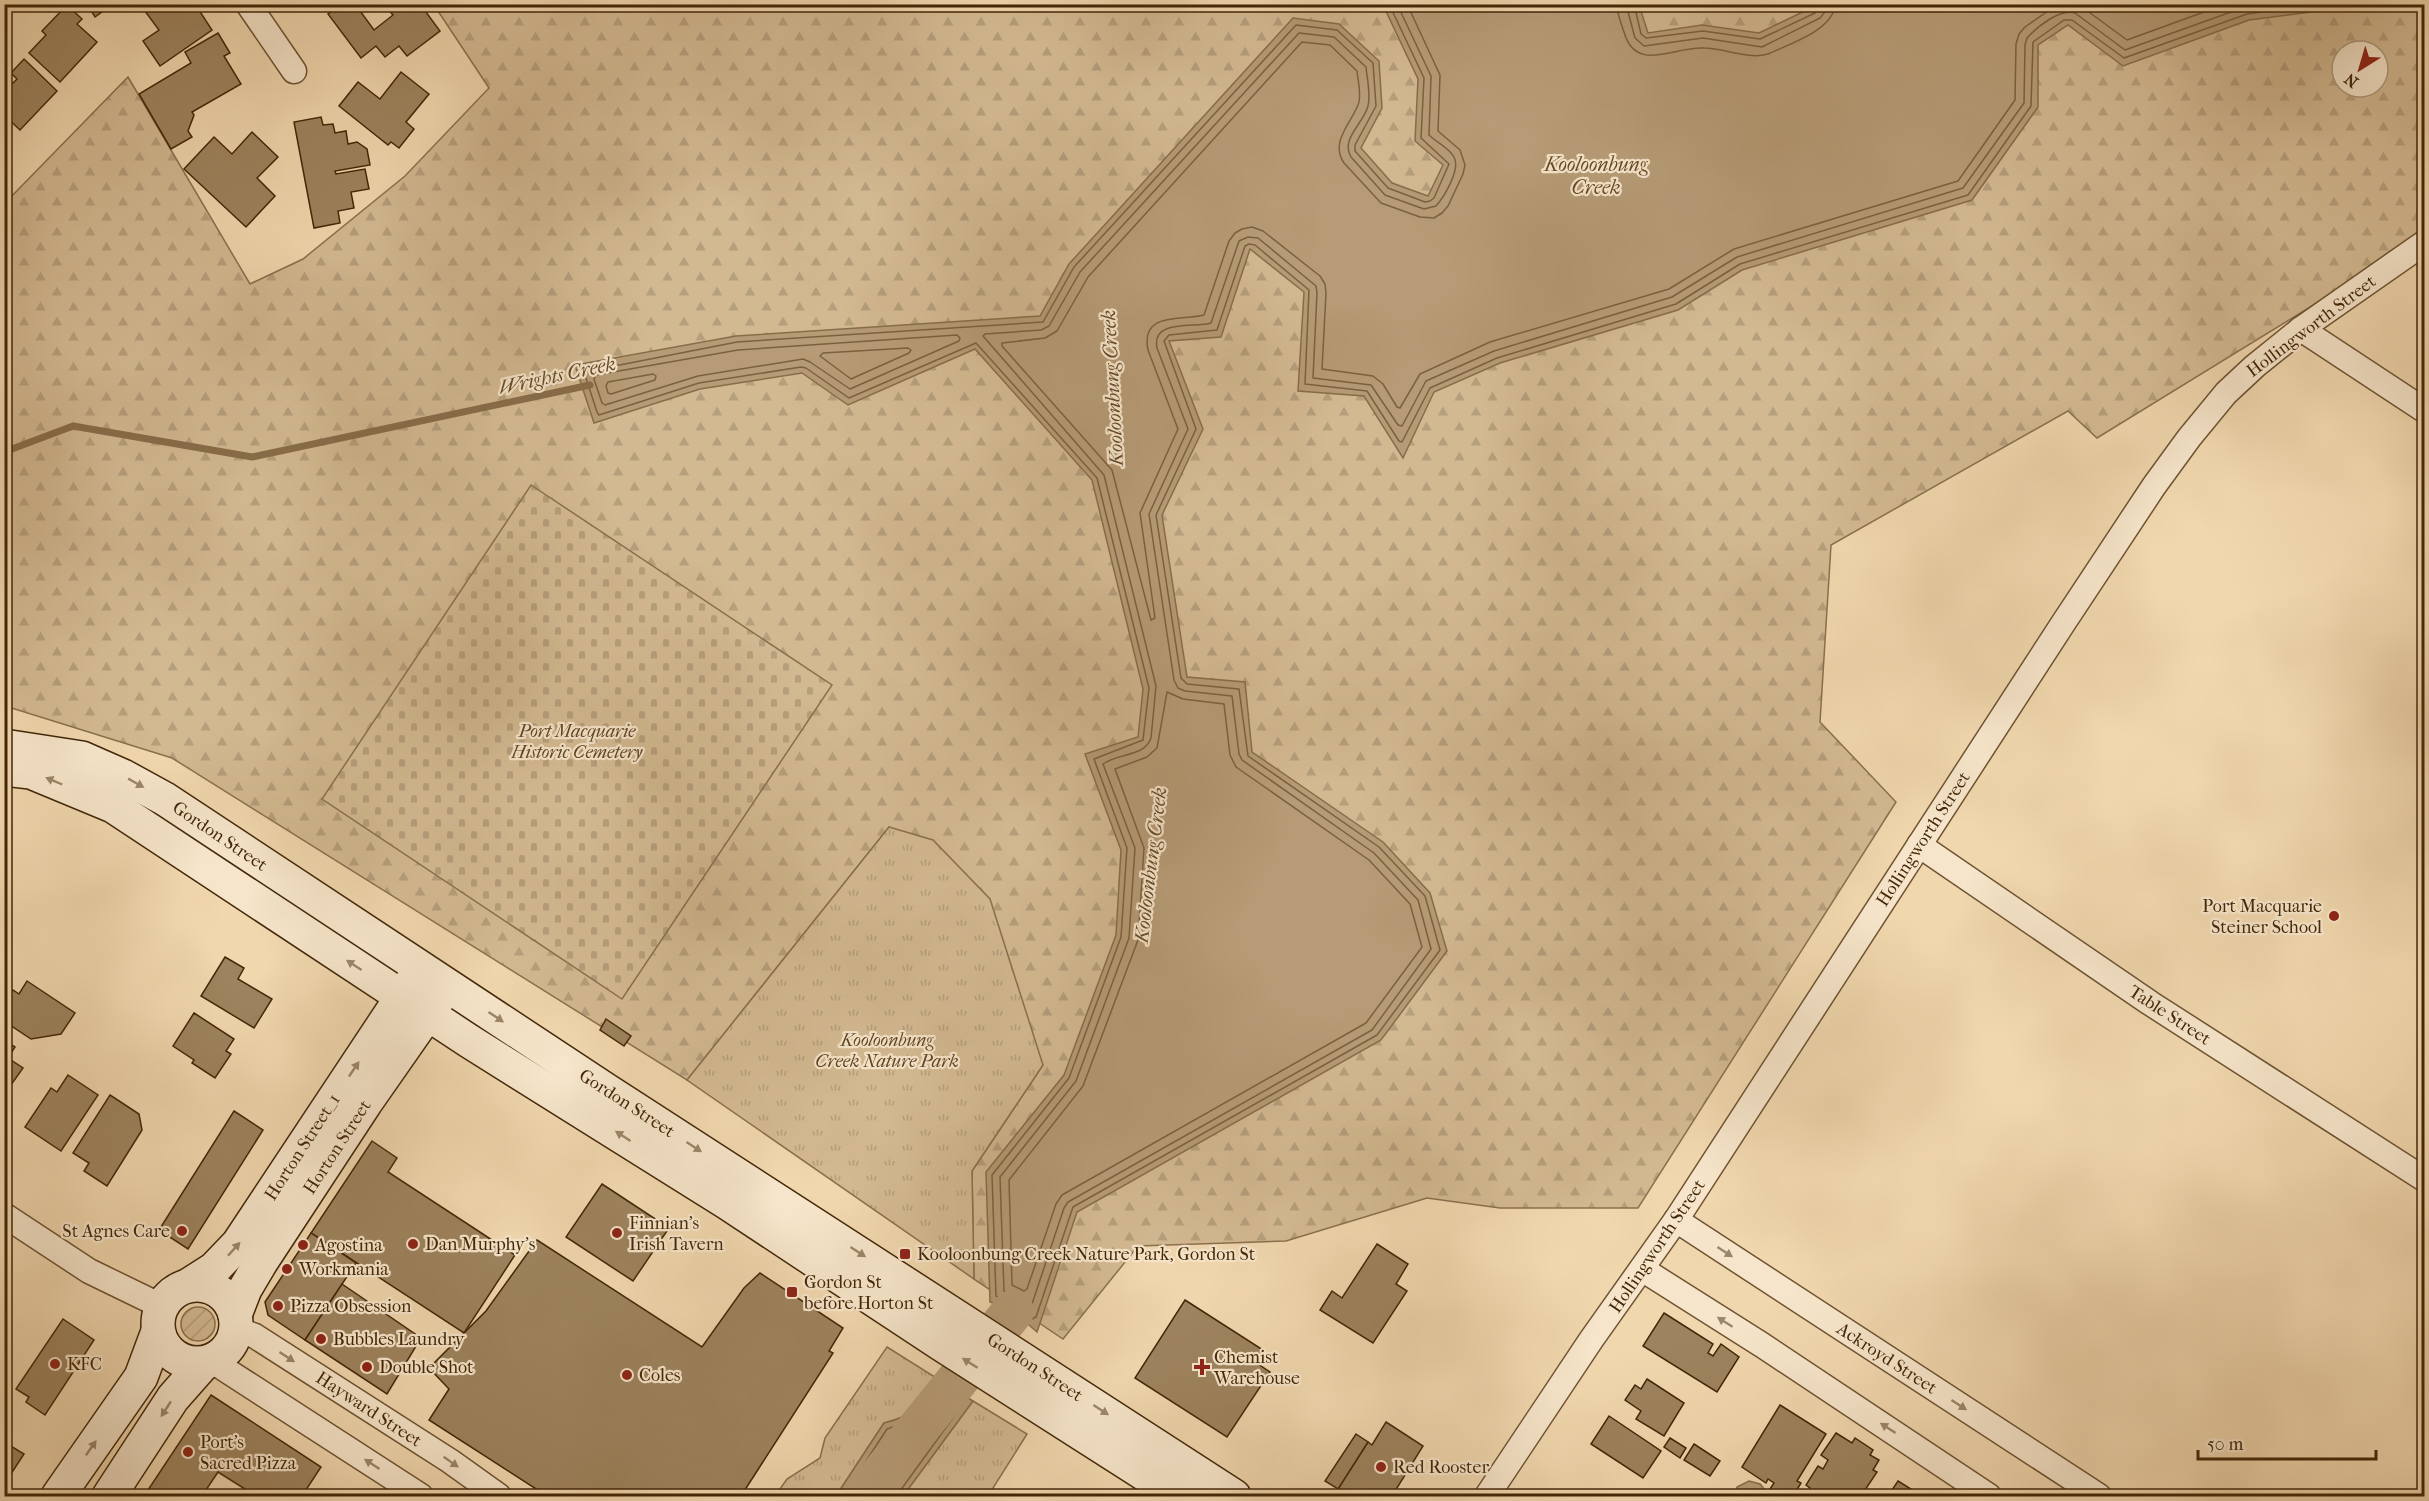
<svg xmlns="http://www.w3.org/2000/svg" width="2429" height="1501" font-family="'IM FELL French Canon',serif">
<defs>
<pattern id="forest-firs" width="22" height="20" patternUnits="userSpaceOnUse" patternTransform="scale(1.5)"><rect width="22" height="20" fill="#d3b992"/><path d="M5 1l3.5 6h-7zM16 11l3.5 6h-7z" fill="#b69f7c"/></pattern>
<pattern id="cemetery-stones" width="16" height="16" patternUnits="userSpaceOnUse" patternTransform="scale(1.5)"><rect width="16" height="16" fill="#d3b992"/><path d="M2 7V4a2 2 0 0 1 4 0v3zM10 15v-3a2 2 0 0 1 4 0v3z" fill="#b69f7c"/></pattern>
<pattern id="park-tufts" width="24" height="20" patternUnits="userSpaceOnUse" patternTransform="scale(1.5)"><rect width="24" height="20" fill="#d3b992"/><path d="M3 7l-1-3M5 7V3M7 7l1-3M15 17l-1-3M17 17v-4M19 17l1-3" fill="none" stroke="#b69f7c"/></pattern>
<pattern id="garden-furrows" width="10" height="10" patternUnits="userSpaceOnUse" patternTransform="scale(1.5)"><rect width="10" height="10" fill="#d3b992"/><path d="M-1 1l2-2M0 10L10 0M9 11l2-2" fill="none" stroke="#b69f7c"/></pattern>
</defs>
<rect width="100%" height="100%" fill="#f1d7ae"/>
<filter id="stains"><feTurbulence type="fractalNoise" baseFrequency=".00333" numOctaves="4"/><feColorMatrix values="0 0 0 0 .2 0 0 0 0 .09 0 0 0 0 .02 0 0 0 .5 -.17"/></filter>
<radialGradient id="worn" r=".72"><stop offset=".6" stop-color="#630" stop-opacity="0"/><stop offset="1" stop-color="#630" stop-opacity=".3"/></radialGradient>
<!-- forest -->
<path fill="url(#forest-firs)" stroke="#8a704d" stroke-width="1.5" fill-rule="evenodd" d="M984,4L992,10L1018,4L2424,5V237L2097,438L2068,411L1831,545L1820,722L1896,802L1638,1208H1500L1427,1198L1286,1241L1138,1246L1063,1339L974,1279L972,1171L1043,1065L889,827L687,1080L172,758L5,706V203L128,77L250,284L303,259L405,176L489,88L434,5ZM2342,51H2378V87H2342Z"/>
<!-- cemetery -->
<polygon fill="url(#cemetery-stones)" stroke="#8a704d" stroke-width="1.5" points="531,485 832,685 622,999 322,799"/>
<!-- park -->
<g fill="url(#park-tufts)" stroke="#8a704d" stroke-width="1.5">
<polygon points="889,827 933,840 990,899 1043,1065 972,1171 974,1279 687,1080"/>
<path d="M887,1347L938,1379C924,1405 914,1416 884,1423L836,1496H775L787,1479L820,1458L825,1438Z"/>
<polygon points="973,1401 1027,1434 988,1496 903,1496"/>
</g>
<!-- garden -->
<circle fill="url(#garden-furrows)" stroke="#8a704d" stroke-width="1.5" cx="198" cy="1324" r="17"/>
<!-- water -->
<g fill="#b69b76" stroke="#886d4a" stroke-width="1.5">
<polygon points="1383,5 1639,5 1648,33 1702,25 1759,33 1817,5 2366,5 2249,20 2123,66 2068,25 2038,45 2038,107 1972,200 1742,270 1678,310 1500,363 1434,392 1403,458 1364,396 1298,391 1304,292 1250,249 1221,337 1169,341 1203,429 1162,515 1187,677 1245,682 1252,752 1383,842 1430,893 1447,951 1381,1040 1077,1212 1037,1332 1013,1311 990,1302 986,1172 1064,1075 1116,935 1121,850 1085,754 1138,737 1143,689 1092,480 975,349 848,405 802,373 700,389 594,423 575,365 736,336 1040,316 1069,264 1293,18 1339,24 1379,61 1382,108 1361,148 1392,183 1428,196 1443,165 1415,141 1418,79"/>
<path d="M938,1379L973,1401L903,1496H836L884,1423C914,1416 924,1405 938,1379Z"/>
<polygon points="1749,1481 1760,1484 1770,1496 1736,1496 1737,1487"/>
</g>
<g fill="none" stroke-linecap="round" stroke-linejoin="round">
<!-- shore -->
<g stroke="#7c613f" stroke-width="1.5">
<polyline points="1389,4 1424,78 1421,138 1449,164 1434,198 1430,201 1425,202 1388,188 1355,151 1355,145 1376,106 1373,63 1337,30 1296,25 1074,267 1043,322 737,342 584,372 597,412 599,415 699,383 801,367 806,368 849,398 976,343 1097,478 1149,688 1143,740 1094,759 1127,848 1121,937 1069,1078 992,1175 996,1296 1017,1306 1032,1319 1036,1317 1073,1207 1377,1035 1440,950 1425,896 1379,847 1248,756 1239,689 1187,684 1181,678 1156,515 1196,429 1164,341 1169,335 1217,330 1245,246 1249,244 1255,245 1309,290 1305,384 1367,391 1399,441 1402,442 1430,388 1497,358 1676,304 1740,264 1968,195 2031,106 2033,42 2064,20 2072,20 2124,58 2247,14 2321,4"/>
<path d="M1397,4L1431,76L1429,135C1436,142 1449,148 1454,157C1461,169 1444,197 1436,206L1424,209L1385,195L1351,157C1340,139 1364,123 1368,106C1371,95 1367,78 1366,67L1334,37L1299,33L1080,272L1049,326L1041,330L985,334L983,336L1104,475L1156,686L1151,738C1145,757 1117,753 1103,764L1135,848L1129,938L1076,1081L1000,1177L1004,1291L1029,1306L1032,1304L1064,1208L1068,1202L1372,1030L1431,949L1418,900L1374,853L1242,760L1239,754L1232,696L1185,691L1178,688L1174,680L1149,514L1188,429L1157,348C1151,319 1194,328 1211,323L1239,241L1248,237L1258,238L1316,286L1317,293L1313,378L1371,385L1398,425L1402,426L1426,381L1494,351L1672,297L1737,257L1963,188L2024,103L2025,45L2027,38C2037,27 2060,8 2075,13L2125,50L2245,7L2264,4"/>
<path d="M1407,4L1440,75L1438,131L1460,150L1465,165L1463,174L1448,206L1442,213L1434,218L1420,217L1381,203L1344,163C1330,142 1350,125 1358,105C1362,96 1358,81 1357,71L1330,45L1302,42L1088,277L1057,331L1045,338L1002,343V346L1112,470L1151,620L1155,618L1140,513L1178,429L1148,350C1140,311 1182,321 1204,315L1229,241L1235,233L1242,229L1252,227L1263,231L1320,276L1325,284L1326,293L1322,369L1373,376L1383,384L1397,407L1400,408L1420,374L1490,342L1669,289L1734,249L1958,181L2015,100L2016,44L2019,34L2025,27L2058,4"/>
<path d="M1617,4C1617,14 1621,23 1624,32C1636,74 1674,46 1704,48C1724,48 1748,60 1768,54C1789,44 1834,30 1835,4"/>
<polyline points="1626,4 1635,38 1644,46 1703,38 1762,47 1820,18 1824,13 1826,4"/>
<polyline points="1634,4 1641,34 1646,38 1703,31 1760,39 1815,13 1818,4"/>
<polyline points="2078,4 2127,40 2226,4"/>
<polygon points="957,335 960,338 959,341 850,389 810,362 803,359 698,376 605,405 602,403 594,379 596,375 738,350"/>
<polygon points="908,348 911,350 909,353 851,379 820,356 823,353"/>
<polygon points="653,374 656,376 655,380 611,394 608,393 606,386 608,382"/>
<polygon points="1167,692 1183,699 1224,704 1230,755 1236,767 1369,860 1410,904 1422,947 1366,1023 1062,1195 1056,1204 1027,1289 1024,1291 1012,1285 1009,1180 1083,1086 1138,940 1144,848 1115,769 1147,757 1157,748"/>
<path d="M843,1496L887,1429C913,1420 925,1415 939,1390L943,1389L962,1401L963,1404L900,1491L899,1496"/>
<polyline points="852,1496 892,1436 925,1421 942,1400 946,1399 952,1403 952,1407 894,1487 891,1496"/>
<polyline points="863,1496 897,1444 913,1439 915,1443 886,1482 882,1496"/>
</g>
<!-- stream -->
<polyline stroke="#886d4a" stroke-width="7" points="4,452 73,426 252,457 590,385"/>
<!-- river -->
<polyline stroke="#b69b76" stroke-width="42" points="864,1496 1013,1311"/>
</g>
<!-- building -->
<g fill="#9d835e" stroke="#422708" stroke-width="1.5">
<polygon points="87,4 113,4 95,17"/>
<polygon points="145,4 195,4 212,30 160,66 143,41 159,30 142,7"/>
<polygon points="342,4 355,4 374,30 393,15 386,7 389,4 420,4 440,31 407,56 399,46 385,57 376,46 361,58 328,14"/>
<polygon points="67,5 82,19 77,24 97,42 60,82 29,53 46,35 42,31"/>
<polygon points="218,33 230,53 224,56 241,84 192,112 194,115 188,131 192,137 171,149 139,94 191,63 185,52"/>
<polygon points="24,59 57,91 20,130 4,115 4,92 17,79 11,73"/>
<polygon points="401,72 429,94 406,122 414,129 399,148 391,142 388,145 339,106 358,82 380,99"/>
<polygon points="321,117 323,125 333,124 335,133 346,131 348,144 357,142 367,149 370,165 335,171 336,174 365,169 369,189 351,192 354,208 338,211 340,223 314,228 294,122"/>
<polygon points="252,132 278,157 257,178 275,196 246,227 184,169 214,137 232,154"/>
<polygon points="225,957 244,968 238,979 272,999 254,1028 201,996"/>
<polygon points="27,981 75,1013 61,1034 31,1039 4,1021 4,1002 13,990 19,994"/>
<polygon points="194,1013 234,1039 226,1051 231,1054 215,1078 192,1063 194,1060 173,1046"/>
<polygon points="606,1019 631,1036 624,1046 600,1030"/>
<polygon points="4,1040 15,1047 8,1058 23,1068 4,1095"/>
<polygon points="68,1075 98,1095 61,1151 25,1127 51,1088 57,1092"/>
<polygon points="110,1095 139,1114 142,1130 107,1186 84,1171 89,1163 73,1153"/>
<polygon points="234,1111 263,1130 188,1249 159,1230"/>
<polygon points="372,1141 397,1158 388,1172 515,1255 464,1333 311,1233"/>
<polygon points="602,1184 669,1228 633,1281 566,1237"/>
<polygon points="311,1233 356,1263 305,1340 268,1315 265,1302"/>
<polygon points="537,1240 702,1347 744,1288 760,1273 843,1328 829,1351 833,1353 741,1496 547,1496 429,1420 449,1389 429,1368 486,1311"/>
<polygon points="1377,1244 1408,1264 1396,1284 1407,1291 1373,1343 1320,1310 1332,1291 1342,1298"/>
<polygon points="342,1284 421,1338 387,1394 305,1340"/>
<polygon points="1185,1300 1263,1350 1255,1362 1270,1372 1227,1437 1135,1378"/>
<polygon points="1664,1313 1713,1344 1708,1353 1713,1356 1721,1344 1739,1357 1717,1392 1643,1346"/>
<polygon points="63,1319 94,1340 45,1415 26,1402 29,1397 16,1389"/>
<polygon points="1647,1379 1684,1403 1664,1436 1636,1419 1641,1411 1625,1400 1635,1385 1641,1389"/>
<polygon points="211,1395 321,1467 302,1496 256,1496 218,1472 202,1496 144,1496"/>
<polygon points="1780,1405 1826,1434 1797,1481 1801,1483 1793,1496 1781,1496 1770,1489 1774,1483 1768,1479 1766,1483 1742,1467"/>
<polygon points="1609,1416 1661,1451 1643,1478 1591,1444"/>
<polygon points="1386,1422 1423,1446 1392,1496 1349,1496 1338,1489 1368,1442 1372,1445"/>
<polygon points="1836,1433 1852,1443 1855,1438 1873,1450 1870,1455 1879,1460 1873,1470 1877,1472 1861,1496 1811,1496 1807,1494 1810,1488 1806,1485 1818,1466 1823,1469 1828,1460 1821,1455"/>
<polygon points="1356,1434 1368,1442 1338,1489 1325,1481"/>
<polygon points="1670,1438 1686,1448 1680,1458 1664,1447"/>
<polygon points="4,1442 24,1454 9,1477 4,1475"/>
<polygon points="1694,1444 1720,1461 1710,1476 1684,1460"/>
<polygon points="1898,1481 1922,1496 1888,1496"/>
</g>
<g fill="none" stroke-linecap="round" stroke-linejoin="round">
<!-- street casing -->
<g stroke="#6e5332" stroke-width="27">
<g id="street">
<polyline points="248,4 294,71"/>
<polyline points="2301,329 2424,410"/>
<polyline points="1919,845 2150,1003 2424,1179"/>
<polyline points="4,1215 89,1271 161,1306"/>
<polyline points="1676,1220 2099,1496"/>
<polyline points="1642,1269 1762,1345 1989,1496"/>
<polyline points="236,1329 255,1336 450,1461 499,1496"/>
<polyline points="212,1361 421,1496"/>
<polyline points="1487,1496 1591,1340 1676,1220 2064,622 2154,486 2189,438 2226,393 2255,366 2301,329 2424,243"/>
</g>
</g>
<!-- secondary casing -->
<g stroke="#422708" stroke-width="36">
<g id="secondary">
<polyline points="4,746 82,758 123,776 165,799 606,1090 1234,1496"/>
<polyline points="4,769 31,772 113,806 469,1041 726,1202 941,1344 1179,1496"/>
<circle cx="197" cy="1324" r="39"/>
<polyline points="189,1285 214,1269 238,1244 415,977"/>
<polyline points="235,1315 245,1289 261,1262 366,1102 440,996"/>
<polyline points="58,1496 141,1377 157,1334"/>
<polyline points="109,1496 173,1398 203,1364"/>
</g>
</g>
<!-- street -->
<use href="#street" stroke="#f6e5ca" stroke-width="24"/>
<!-- secondary -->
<use href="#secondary" stroke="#f6e5ca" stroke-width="33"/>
</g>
<!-- one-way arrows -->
<defs><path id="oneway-solid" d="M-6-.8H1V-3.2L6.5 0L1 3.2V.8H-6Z" transform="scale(1.5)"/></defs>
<g fill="#9c8669">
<use href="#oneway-solid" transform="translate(54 781) rotate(-157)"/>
<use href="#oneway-solid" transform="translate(136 783) rotate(29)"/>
<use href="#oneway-solid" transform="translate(354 965) rotate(-147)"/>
<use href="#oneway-solid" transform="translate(496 1017) rotate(34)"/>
<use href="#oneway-solid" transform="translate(354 1069) rotate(-56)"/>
<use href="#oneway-solid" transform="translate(623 1136) rotate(-147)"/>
<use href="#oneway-solid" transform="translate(694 1147) rotate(33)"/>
<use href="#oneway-solid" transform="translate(234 1249) rotate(-48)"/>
<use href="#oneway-solid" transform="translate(858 1252) rotate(33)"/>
<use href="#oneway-solid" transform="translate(1725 1252) rotate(33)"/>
<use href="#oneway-solid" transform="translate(1725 1322) rotate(-148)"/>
<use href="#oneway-solid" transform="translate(287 1357) rotate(33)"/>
<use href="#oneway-solid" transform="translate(970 1363) rotate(-148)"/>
<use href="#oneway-solid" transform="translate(1959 1405) rotate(33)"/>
<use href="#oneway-solid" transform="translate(166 1409) rotate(123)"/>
<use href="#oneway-solid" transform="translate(1101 1410) rotate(33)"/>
<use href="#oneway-solid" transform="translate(1888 1428) rotate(-147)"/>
<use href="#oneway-solid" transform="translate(91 1448) rotate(-55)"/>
<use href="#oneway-solid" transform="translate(451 1462) rotate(35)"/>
<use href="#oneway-solid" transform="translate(372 1464) rotate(-147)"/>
</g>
<!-- markers -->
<g fill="#8f2418" stroke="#f6e5ca" stroke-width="2">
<circle cx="2334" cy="916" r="6"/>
<circle cx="182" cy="1231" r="6"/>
<circle cx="617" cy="1233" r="6"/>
<circle cx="413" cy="1244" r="6"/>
<circle cx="303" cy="1245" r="6"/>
<rect x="899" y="1248" width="12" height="12" rx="3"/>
<circle cx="287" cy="1269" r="6"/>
<rect x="786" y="1286" width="12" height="12" rx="3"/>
<circle cx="278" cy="1306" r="6"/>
<circle cx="321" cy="1339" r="6"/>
<circle cx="55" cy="1364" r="6"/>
<circle cx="367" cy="1367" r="6"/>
<path d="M1199 1358h6v6h6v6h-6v6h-6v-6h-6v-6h6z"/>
<circle cx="627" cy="1375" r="6"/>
<circle cx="188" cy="1452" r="6"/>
<circle cx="1381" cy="1467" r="6"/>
</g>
<g text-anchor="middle" stroke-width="4.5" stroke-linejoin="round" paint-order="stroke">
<!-- street labels -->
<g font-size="18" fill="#422708" stroke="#f6e5ca">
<text transform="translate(2311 326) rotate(-37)" y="6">Hollingworth Street</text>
<text transform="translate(220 836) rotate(34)" y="6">Gordon Street</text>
<text transform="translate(1923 839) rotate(-57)" y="6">Hollingworth Street</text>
<text transform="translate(2170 1015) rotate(33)" y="6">Table Street</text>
<text transform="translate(627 1103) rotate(33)" y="6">Gordon Street</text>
<text transform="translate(302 1147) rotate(-57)" y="6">Horton Street_1</text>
<text transform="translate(337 1147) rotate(-57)" y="6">Horton Street</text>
<text transform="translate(1657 1246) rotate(-56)" y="6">Hollingworth Street</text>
<text transform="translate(1887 1358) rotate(33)" y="6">Ackroyd Street</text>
<text transform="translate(1035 1367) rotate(33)" y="6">Gordon Street</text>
<text transform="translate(369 1409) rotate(33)" y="6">Hayward Street</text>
</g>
<!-- park labels -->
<g font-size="18" font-style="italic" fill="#5f4424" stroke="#f6e5ca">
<text x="577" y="737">Port Macquarie<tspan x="577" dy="21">Historic Cemetery</tspan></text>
<text x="887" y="1046">Kooloonbung<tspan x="887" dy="21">Creek Nature Park</tspan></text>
</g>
<!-- poi labels -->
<g font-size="18" fill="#422708" stroke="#f6e5ca" text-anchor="start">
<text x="2322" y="912" text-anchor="end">Port Macquarie<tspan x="2322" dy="21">Steiner School</tspan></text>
<text x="629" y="1229">Finnian's<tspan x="629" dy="21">Irish Tavern</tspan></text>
<text x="170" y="1237" text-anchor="end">St Agnes Care</text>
<text x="425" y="1250">Dan Murphy's</text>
<text x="315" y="1251">Agostina</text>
<text x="917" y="1260">Kooloonbung Creek Nature Park, Gordon St</text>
<text x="299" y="1275">Workmania</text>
<text x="804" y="1288">Gordon St<tspan x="804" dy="21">before Horton St</tspan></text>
<text x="290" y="1312">Pizza Obsession</text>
<text x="333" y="1345">Bubbles Laundry</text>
<text x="1214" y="1363">Chemist<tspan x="1214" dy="21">Warehouse</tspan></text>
<text x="67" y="1370">KFC</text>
<text x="379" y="1373">Double Shot</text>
<text x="639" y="1381">Coles</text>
<text x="200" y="1448">Port's<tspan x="200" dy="21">Sacred Pizza</tspan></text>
<text x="1393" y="1473">Red Rooster</text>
</g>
<!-- water labels -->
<g font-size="20" font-style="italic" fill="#654a29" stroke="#f6e5ca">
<text x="1596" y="171">Kooloonbung<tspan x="1596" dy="23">Creek</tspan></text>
<text transform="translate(557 375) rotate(-12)" y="7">Wrights Creek</text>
<text transform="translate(1112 388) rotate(-93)" y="7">Kooloonbung Creek</text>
<text transform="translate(1150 865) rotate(-83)" y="7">Kooloonbung Creek</text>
</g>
</g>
<!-- margin -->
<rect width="2429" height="1501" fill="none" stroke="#f1d7ae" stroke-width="24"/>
<rect x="6" y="6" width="2417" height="1489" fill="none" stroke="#422708" stroke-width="3"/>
<rect x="12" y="12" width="2405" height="1477" fill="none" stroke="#422708" stroke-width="1.5"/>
<!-- north arrow -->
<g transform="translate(2360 69) rotate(217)"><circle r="28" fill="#f6e5ca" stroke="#ae997c" stroke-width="1.5"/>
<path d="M0-4.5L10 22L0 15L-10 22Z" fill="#8f2418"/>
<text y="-9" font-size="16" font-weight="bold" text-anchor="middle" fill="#422708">N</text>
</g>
<!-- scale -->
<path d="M2198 1450v9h178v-9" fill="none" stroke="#422708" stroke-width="3"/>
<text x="2207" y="1450" font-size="18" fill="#422708" stroke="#f6e5ca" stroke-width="4.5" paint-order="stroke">50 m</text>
<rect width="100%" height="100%" filter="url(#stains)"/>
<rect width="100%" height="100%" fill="url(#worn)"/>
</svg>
